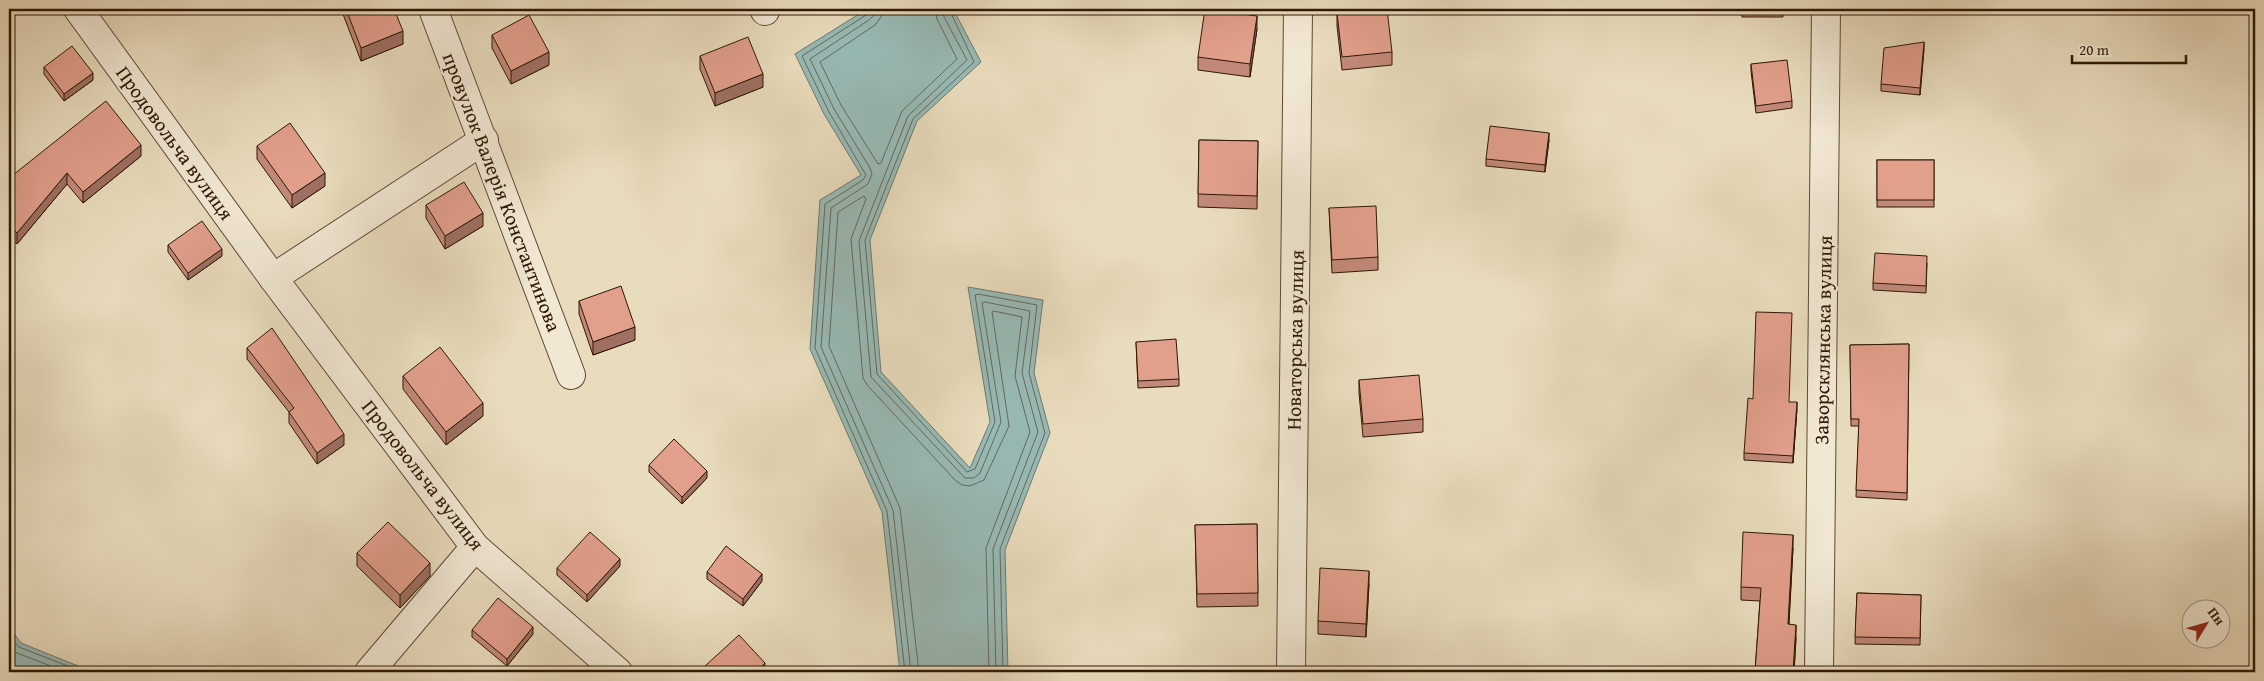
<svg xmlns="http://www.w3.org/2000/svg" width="2264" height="681" font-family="'Gentium Book Plus',serif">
<rect width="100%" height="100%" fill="#e9dcbd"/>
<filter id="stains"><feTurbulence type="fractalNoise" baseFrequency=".004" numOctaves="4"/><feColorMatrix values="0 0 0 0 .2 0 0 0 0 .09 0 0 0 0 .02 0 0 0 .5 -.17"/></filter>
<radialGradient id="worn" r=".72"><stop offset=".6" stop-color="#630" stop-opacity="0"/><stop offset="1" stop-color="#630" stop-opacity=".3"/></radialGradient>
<!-- water -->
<g fill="#98bab5" stroke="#6e796f">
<polygon points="867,9 953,9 981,62 917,121 870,240 881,372 970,468 990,422 968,287 1043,300 1034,373 1050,433 1005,550 1008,672 900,672 882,512 810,349 820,200 861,175 824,114 795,54"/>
<polygon points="9,627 21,643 93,672 9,672"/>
</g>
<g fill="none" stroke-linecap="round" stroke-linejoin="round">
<!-- shore -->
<g stroke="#63695d" stroke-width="1">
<polyline points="868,9 866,15 802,56 829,112 866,175 863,180 825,204 815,348 887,511 905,672"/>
<polyline points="875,9 873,16 869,20 810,59 834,109 870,168 872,174 868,184 831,208 821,347 893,510 911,672"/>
<polyline points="882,9 881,17 875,25 820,62 841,105 878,164 881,163 902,111 957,59 937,19 935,9"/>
<polyline points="942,9 943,15 967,60 908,116 859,241 871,377 965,478 974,478 980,473 1001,422 982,303 985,302 1030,311 1022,373 1038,432 993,549 996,672"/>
<polyline points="949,9 974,62 913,119 865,240 877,374 967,472 975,469 995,422 975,295 978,294 1037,305 1029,373 1045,433 1000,549 1003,672"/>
<polyline points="9,635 19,647 83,672"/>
<polyline points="9,646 17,653 66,672"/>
<polyline points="919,672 900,508 829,346 838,212 864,196 866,199 851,239 863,378 868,386 955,480 962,485 970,486 984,480 1009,426 992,312 994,311 1022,317 1015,376 1030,432 986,548 989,672"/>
</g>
<!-- minor casing -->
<g stroke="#5d4933" stroke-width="30">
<g id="minor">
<polyline points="78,9 273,278 475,547 618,672"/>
<polyline points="433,9 571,375"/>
<polyline points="765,9 765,11"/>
<polyline points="273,278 484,140"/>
<polyline points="369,672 475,547"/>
<polyline points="1291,672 1298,9"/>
<polyline points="1819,672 1826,9"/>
</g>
</g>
<!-- minor -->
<use href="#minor" stroke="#f1e8d4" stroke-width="28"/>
</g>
<!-- wall -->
<g fill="#c28978" stroke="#2e1805">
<polygon points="341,9 394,9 403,44 361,61"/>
<polygon points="1741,9 1783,9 1783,17 1742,17"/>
<polygon points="1357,10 1392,52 1392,65 1342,70 1337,26 1337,13"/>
<polygon points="1257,29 1250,77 1198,70 1198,57"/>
<polygon points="492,35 549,65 511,84 492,48"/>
<polygon points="1924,49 1920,95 1881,91 1881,84"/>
<polygon points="700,56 763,87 715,106 700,69"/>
<polygon points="1751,64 1792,101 1792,108 1756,113 1751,71"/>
<polygon points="44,67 93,80 64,101 44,74"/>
<polygon points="1199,140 1258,141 1257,209 1198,207"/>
<polygon points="1549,140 1545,172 1486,166 1486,159"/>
<polygon points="257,146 325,186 292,208 257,159"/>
<polygon points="141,156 83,203 67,184 17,244 9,237 9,171 13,175"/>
<rect x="1877" y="160" width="57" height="47"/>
<polygon points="426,205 483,226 445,249 426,218"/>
<polygon points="1329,208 1378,257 1378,270 1332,273"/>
<polygon points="168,245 222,256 188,280 168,252"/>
<polygon points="1927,263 1926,293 1873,290 1873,283"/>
<polygon points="579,301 635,340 593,355 579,314"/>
<polygon points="1136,342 1179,379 1179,386 1138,388"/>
<polygon points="1909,344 1907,500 1856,497 1859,426 1851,426 1850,345"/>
<polygon points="247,348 344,445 317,464 289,423 289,412 247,359"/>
<polygon points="403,376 483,416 446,445 403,389"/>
<polygon points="1359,380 1423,419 1423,432 1363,437 1359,393"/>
<polygon points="1789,402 1797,409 1793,463 1744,460 1744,453"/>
<polygon points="649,465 707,478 682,504 649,472"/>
<polygon points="1257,524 1258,606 1197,607 1195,525"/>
<polygon points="1793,548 1789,624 1796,638 1794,672 1755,672 1760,601 1741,600 1741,587"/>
<polygon points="357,553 430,576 400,608 357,566"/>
<polygon points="620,566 587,602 557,575 557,568"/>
<polygon points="707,572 762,581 743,606 707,579"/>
<polygon points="1369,584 1366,637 1318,634 1318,621"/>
<polygon points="1857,593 1921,595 1920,645 1855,644"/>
<polygon points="472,630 533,634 507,666 472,637"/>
<polygon points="705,666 765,672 705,672"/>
</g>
<!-- shaded-wall -->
<g fill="#9e6f62" stroke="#2e1805">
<polygon points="1257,16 1257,29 1250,77 1250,64"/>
<polygon points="403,31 403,44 361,61 361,48"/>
<polygon points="1924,42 1924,49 1920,95 1920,88"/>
<polygon points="549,52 549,65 511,84 511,71"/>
<polygon points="93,73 93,80 64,101 64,94"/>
<polygon points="763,74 763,87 715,106 715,93"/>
<polygon points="1549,133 1549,140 1545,172 1545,165"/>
<polygon points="141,145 141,156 83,203 83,192"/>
<polygon points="67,173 67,184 17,244 17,233"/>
<polygon points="325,173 325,186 292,208 292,195"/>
<polygon points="483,213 483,226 445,249 445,236"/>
<polygon points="222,249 222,256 188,280 188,273"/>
<polygon points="635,327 635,340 593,355 593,342"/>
<polygon points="1797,402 1797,409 1793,463 1793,456"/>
<polygon points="483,403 483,416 446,445 446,432"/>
<polygon points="344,434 344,445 317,464 317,453"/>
<polygon points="707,471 707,478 682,504 682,497"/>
<polygon points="1793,535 1793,548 1788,637 1788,624"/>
<polygon points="620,559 620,566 587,602 587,595"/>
<polygon points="430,563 430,576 400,608 400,595"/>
<polygon points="1369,571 1369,584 1366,637 1366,624"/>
<polygon points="762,574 762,581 743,606 743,599"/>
<polygon points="1796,625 1796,638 1794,672 1793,672"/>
<polygon points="533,627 533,634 507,666 507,659"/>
<polygon points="765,663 765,672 758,672 758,670"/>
</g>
<!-- building -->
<g fill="#e29f8c" stroke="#2e1805">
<polygon points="346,9 394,9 403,31 361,48"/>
<polygon points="1205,9 1257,16 1250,64 1198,57"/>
<polygon points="1357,9 1387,9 1392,52 1342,57 1337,13 1357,10"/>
<rect x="1742" y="9" width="41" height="1"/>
<polygon points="529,15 549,52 511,71 492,35"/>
<polygon points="748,37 763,74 715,93 700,56"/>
<polygon points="1924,42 1920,88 1881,84 1884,48"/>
<polygon points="72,46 93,73 64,94 44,67"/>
<polygon points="1787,60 1792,101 1756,106 1751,64"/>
<polygon points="106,101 141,145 83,192 67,173 17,233 9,226 9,171 13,175"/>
<polygon points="290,123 325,173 292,195 257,146"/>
<polygon points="1490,126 1549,133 1545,165 1486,159"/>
<polygon points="1199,140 1258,141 1257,196 1198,194"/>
<rect x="1877" y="160" width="57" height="40"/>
<polygon points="464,182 483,213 445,236 426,205"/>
<polygon points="1376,206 1378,257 1332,260 1329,208"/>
<polygon points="202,221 222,249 188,273 168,245"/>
<polygon points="1875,253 1927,256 1926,286 1873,283"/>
<polygon points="621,286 635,327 593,342 579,301"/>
<polygon points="1756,312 1792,313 1789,402 1797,402 1793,456 1744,453 1748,398 1753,399"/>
<polygon points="272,328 344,434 317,453 289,412 294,408 247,348"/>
<polygon points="1176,339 1179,379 1138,381 1136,342"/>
<polygon points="1909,344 1907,493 1856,490 1859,419 1851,419 1850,345"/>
<polygon points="440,347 483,403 446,432 403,376"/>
<polygon points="1419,375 1423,419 1363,424 1359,380"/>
<polygon points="674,439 707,471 682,497 649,465"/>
<polygon points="388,522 430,563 400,595 357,553"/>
<polygon points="1257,524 1258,593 1197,594 1195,525"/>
<polygon points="590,532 620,559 587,595 557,568"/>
<polygon points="1743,532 1793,535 1788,624 1796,625 1793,672 1755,672 1761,588 1741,587"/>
<polygon points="726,546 762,574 743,599 707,572"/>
<polygon points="1320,568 1369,571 1366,624 1318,621"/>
<polygon points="1857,593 1921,595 1920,638 1855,637"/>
<polygon points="498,598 533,627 507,659 472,630"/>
<polygon points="739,635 765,663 758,670 761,672 711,672 705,666"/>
</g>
<g text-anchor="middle" stroke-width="4.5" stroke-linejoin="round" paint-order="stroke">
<!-- street labels -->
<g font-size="20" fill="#2e1805" stroke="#f1e8d4">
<text transform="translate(175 143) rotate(54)" y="7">Продовольча вулиця</text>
<text transform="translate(502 192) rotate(69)" y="7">провулок Валерія Константинова</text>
<text transform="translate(1295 340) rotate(-89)" y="7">Новаторська вулиця</text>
<text transform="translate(1823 340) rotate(-89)" y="7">Заворсклянська вулиця</text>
<text transform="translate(423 475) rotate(52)" y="7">Продовольча вулиця</text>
</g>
</g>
<!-- margin -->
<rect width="2264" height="681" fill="none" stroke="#e9dcbd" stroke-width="30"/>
<rect x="10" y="10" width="2244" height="661" fill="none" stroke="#2e1805" stroke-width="2.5"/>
<rect x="15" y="15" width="2234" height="651" fill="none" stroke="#2e1805"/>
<!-- north arrow -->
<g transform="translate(2206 624) rotate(53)"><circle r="24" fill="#f1e8d4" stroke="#a39581"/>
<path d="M0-4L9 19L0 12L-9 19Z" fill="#8f2418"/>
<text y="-8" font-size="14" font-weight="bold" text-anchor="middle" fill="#2e1805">Пн</text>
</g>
<!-- scale -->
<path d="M2072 55v8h114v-8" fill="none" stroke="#2e1805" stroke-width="2.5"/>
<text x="2079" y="55" font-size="15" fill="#2e1805" stroke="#f1e8d4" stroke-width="4" paint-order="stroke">20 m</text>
<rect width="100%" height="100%" filter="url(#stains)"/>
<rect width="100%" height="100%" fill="url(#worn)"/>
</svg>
